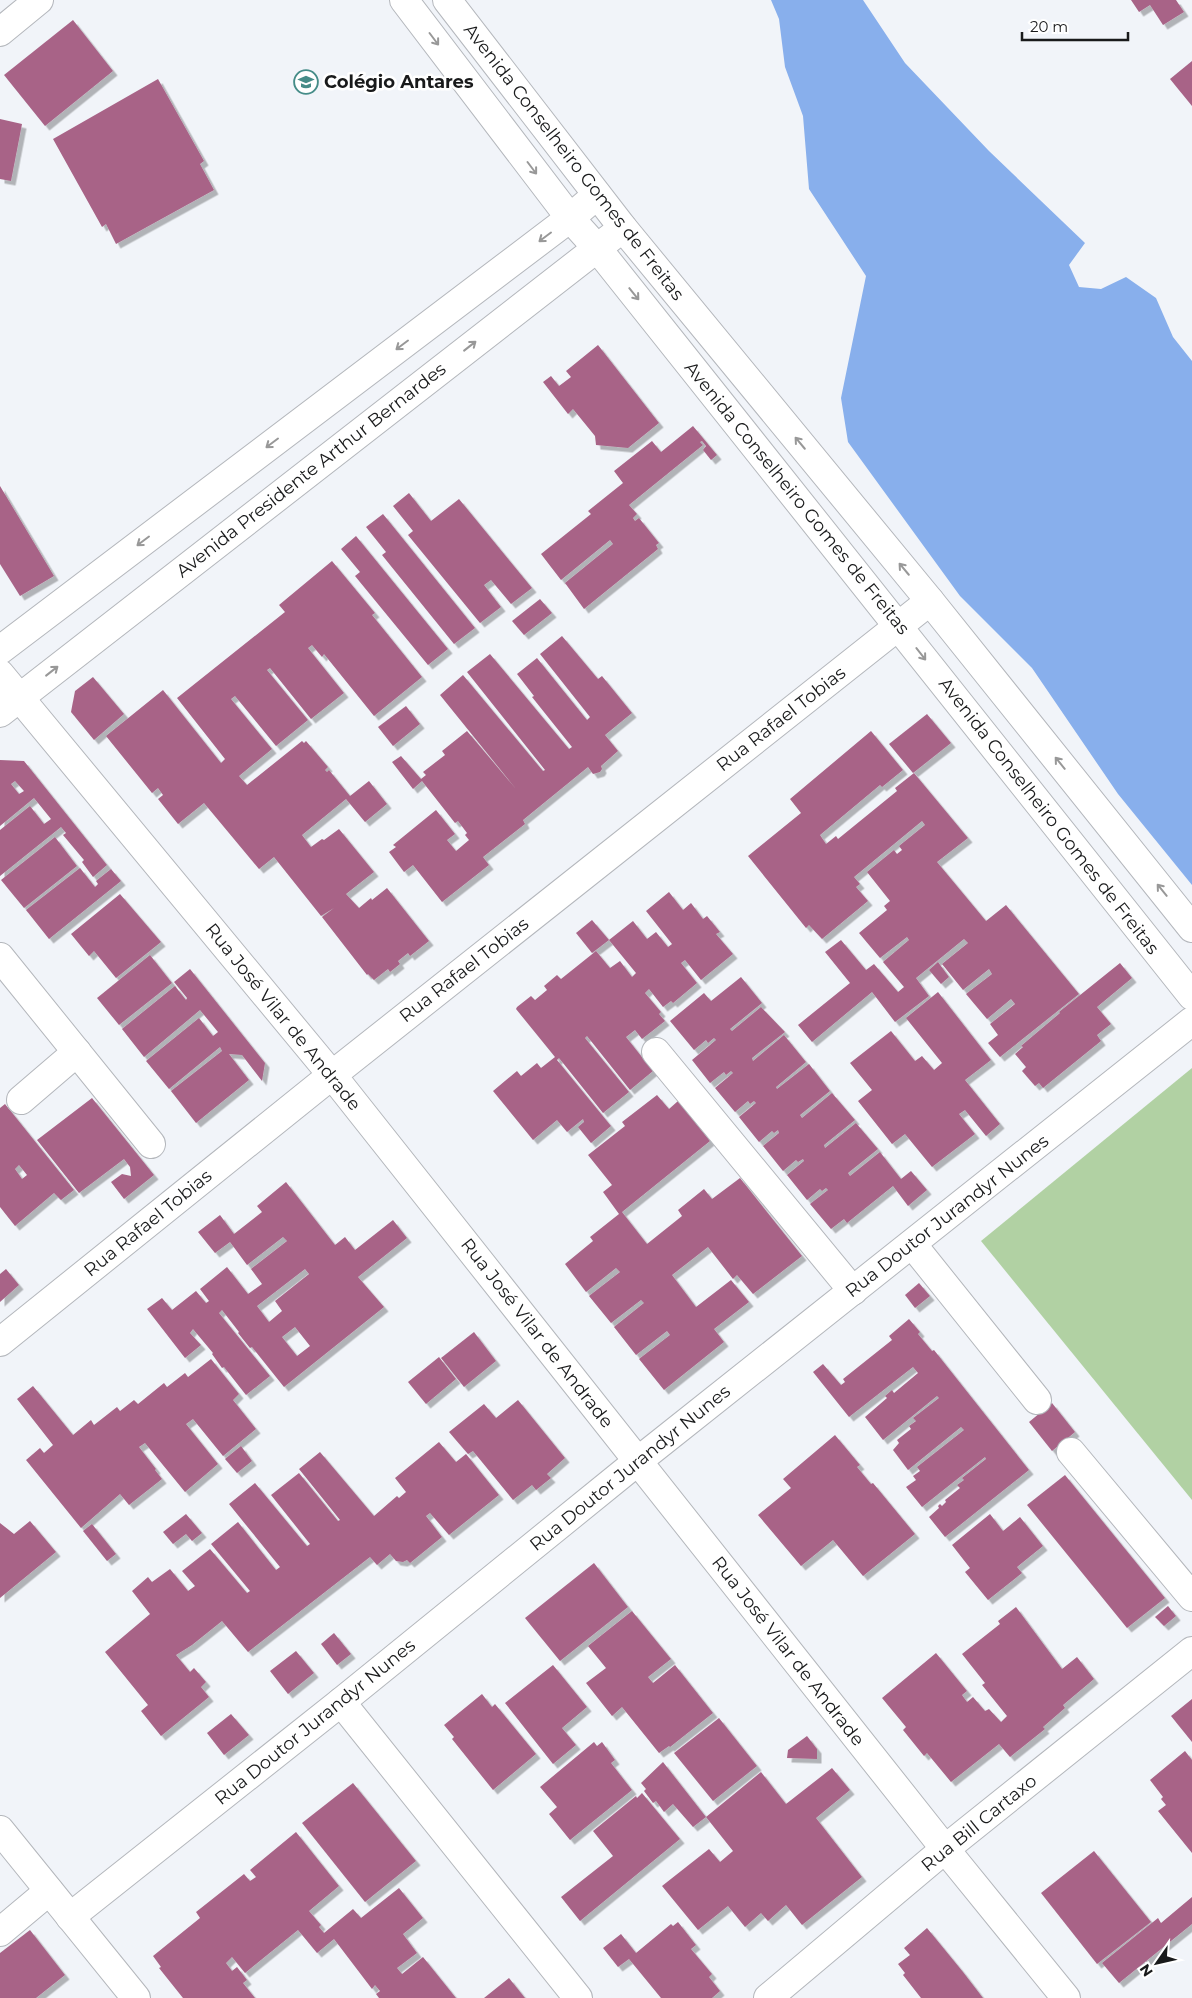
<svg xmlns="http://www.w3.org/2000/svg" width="1192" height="1998" font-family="Montserrat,sans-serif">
<defs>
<filter id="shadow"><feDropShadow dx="4.5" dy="4.5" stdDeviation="0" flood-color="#0004"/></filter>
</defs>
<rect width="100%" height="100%" fill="#f1f4f9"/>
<!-- green -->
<polygon fill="#b1d1a3" points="1192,1068 1192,1500 981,1241"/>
<!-- water -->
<polygon fill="#88afec" points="771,0 863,0 905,63 989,151 1085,243 1069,265 1079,287 1101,289 1126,277 1156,298 1173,337 1192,361 1192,885 1118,794 1032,668 960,596 848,442 841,398 866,276 809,189 803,116 785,67 779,19"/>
<!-- building -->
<g fill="#a86487" fill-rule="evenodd" filter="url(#shadow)">
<polygon points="1131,0 1176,0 1184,12 1163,25 1150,5 1139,12"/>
<polygon points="73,20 113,71 45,126 4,75"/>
<polygon points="1192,61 1192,106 1170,79"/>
<polygon points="158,79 204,161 200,164 214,190 116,244 106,224 102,227 53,139"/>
<polygon points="0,119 22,124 11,181 0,179"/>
<polygon points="598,345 659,423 628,448 596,445 595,436 573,409 568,414 543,382 551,376 559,386 571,377 566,371"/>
<polygon points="693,426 717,455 711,460 703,450 706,446 702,441 700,442 703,445 629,505 637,514 633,518 635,521 639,518 659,543 656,545 658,549 584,609 565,583 613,544 610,540 561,580 541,554 591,514 588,511 623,483 614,471 652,441 661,452"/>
<polygon points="0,486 54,576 20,596 0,564"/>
<polygon points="409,493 431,521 459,499 532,588 511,604 491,580 484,585 501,607 480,623 408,535 413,531 393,506"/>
<polygon points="383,514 475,628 454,644 382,555 386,552 366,527"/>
<polygon points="356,536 448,649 428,665 355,576 360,572 341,549"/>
<polygon points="332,561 375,613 372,615 422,677 374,716 324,654 322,657 312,645 308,648 344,693 311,719 270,668 267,670 308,720 276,746 235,696 231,699 272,749 239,776 247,785 302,741 304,743 306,741 328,767 325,770 327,772 329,770 350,796 369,781 387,804 365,822 346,799 302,835 311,847 322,839 324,840 339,829 374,872 346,894 359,908 371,898 372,900 387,888 429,941 410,956 408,953 398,961 400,964 390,972 388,969 374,980 368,974 367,975 322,917 334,908 321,916 274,857 259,869 204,803 178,824 158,799 163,795 158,788 152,793 106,736 163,690 221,763 225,759 177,698 285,612 279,605"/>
<polygon points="540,599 552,613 524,635 512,621"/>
<polygon points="562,636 598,679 602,676 632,713 605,735 618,751 601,766 602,769 600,772 593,774 588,767 523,820 525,824 483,857 489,865 442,902 413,865 404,872 389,852 396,847 393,845 436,810 455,834 447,840 456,851 469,840 465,835 467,833 458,821 455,823 422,781 413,789 392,762 401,756 421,779 426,775 423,772 445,755 442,751 467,731 516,789 440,695 463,675 543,771 545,770 467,672 490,654 569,749 572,747 532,697 534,696 517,674 537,658 587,720 590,717 540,654"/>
<polygon points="93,677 124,714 94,740 71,712 75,691"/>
<polygon points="406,706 420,724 393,746 378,727"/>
<polygon points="927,714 951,743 913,773 889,744"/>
<polygon points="871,731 903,770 882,787 880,785 820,835 826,844 836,836 838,839 897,791 895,788 914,773 968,838 937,862 986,921 1006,905 1079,994 1000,1057 988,1043 998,1035 990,1024 1015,1004 1011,999 987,1019 966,994 992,974 989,969 963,990 942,964 968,943 964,939 916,978 929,996 895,1022 872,992 812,1042 798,1025 850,983 825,952 841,940 866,970 874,964 898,992 904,987 883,962 909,940 907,937 880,958 859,933 887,910 884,906 890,901 867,872 894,850 897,854 902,850 899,846 925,825 922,821 854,877 860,884 856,887 868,901 822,939 809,925 806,928 748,856 801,813 790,799"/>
<path d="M0,760L24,761L107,865L93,877L82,862L84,860L63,835L66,833L61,827L0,876V830L30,806L44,824L51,819L34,798L0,826ZM15,781L24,791L19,794L11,784Z"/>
<polygon points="55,837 77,866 24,908 1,880"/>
<polygon points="80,868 95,887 98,884 96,881 111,869 121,881 49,939 26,910"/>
<polygon points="669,892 683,910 691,903 703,919 707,916 720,932 716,934 733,954 701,980 685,960 681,963 697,983 673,1003 671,1001 663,1007 649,989 645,993 661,1012 659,1014 665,1021 642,1039 635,1030 626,1037 653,1071 630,1090 587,1036 585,1038 629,1092 603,1113 559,1058 557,1060 611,1126 591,1143 578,1127 584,1122 583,1119 567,1132 557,1120 533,1140 493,1091 517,1071 521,1076 537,1063 541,1068 555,1057 516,1009 517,1007 531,996 535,1000 547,990 544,986 557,975 561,979 596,951 610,968 620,961 632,977 636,973 609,940 633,921 647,939 656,932 668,947 672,944 646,911"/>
<polygon points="120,894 161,942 116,978 94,951 89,956 71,934"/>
<polygon points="592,920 609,940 592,953 576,933"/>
<polygon points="150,955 172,983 119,1025 97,998"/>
<polygon points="938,962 949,977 941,984 929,970"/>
<polygon points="1120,963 1132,978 1097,1007 1111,1024 1097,1035 1101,1041 1043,1088 1039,1083 1035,1086 1022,1071 1026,1067 1015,1054 1023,1047 1021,1046 1060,1013 1059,1012"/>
<polygon points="190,969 265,1063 262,1081 242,1055 229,1054 249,1080 196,1123 171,1091 222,1051 220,1047 169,1089 146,1061 199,1018 213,1036 218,1032 200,1010 144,1057 122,1029 175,986 186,1000 187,998 174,982"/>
<polygon points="741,977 762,1003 730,1029 732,1031 761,1007 785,1032 752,1058 753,1061 784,1035 806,1062 776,1087 777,1089 809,1064 830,1091 800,1115 802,1118 832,1093 855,1120 824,1145 825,1148 856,1123 878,1149 848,1173 850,1176 880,1152 901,1179 911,1171 927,1190 908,1206 893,1186 847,1223 844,1219 831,1229 810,1204 828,1190 826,1188 822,1191 820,1189 807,1200 787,1175 804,1161 803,1159 798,1162 796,1160 783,1171 763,1146 779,1133 778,1130 774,1133 772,1131 759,1142 739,1117 756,1103 754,1101 750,1104 748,1101 735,1112 715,1088 733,1073 731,1071 726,1075 724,1072 710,1083 692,1060 716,1040 714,1038 708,1043 706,1040 694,1050 670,1021 704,993 711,1001"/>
<polygon points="938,992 991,1060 965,1080 1000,1124 986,1136 965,1110 959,1114 975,1134 932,1167 905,1134 892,1144 858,1101 872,1090 850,1063 891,1031 915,1061 922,1056 934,1070 942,1063 906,1018"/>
<polygon points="657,1095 669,1109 678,1101 710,1141 622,1212 647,1244 682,1216 678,1210 704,1189 712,1199 740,1178 802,1256 753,1294 737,1275 733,1279 708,1247 672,1275 696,1307 731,1280 749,1302 714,1329 724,1342 664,1390 639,1359 670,1335 667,1331 636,1355 614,1327 644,1303 641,1300 611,1323 589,1296 620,1272 616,1268 586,1292 565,1264 593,1241 590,1237 619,1214 603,1192 612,1185 588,1155 625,1126 622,1122"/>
<polygon points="92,1098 154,1175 124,1199 111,1182 122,1174 131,1176 130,1167 124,1159 79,1193 37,1140"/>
<path d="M5,1104L74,1190L61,1200L54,1193L15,1226L0,1207V1108ZM19,1165L27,1175L22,1179L15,1169Z"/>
<path d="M286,1182L335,1245L345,1237L355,1250L393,1220L407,1238L358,1277L384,1307L284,1387L252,1347L250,1348L238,1333L239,1332L222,1310L219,1313L270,1376L246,1395L224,1367L222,1368L212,1354L213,1353L193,1329L190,1333L201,1345L185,1358L147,1309L162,1298L172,1310L196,1291L206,1303L209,1301L200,1289L227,1267L248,1294L262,1284L251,1269L287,1241L283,1237L247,1265L230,1242L215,1253L198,1232L220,1215L234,1234L262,1212L257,1206ZM305,1269L309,1274L275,1301L282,1311L269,1322L257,1306ZM295,1327L310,1346L297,1356L282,1337Z"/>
<polygon points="6,1269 19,1285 0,1302 0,1274"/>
<polygon points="919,1283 930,1296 915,1308 905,1295"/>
<polygon points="909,1319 920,1332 918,1334 932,1351 934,1350 1029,1470 945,1537 929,1517 939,1508 938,1506 940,1504 942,1506 946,1502 945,1500 960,1488 957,1485 964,1480 962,1478 986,1459 985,1457 922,1507 906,1487 916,1480 913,1476 920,1471 917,1467 964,1430 961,1427 908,1470 893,1450 899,1443 897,1440 911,1429 909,1426 916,1421 913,1418 939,1398 937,1396 883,1440 865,1417 887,1398 885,1396 892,1390 894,1393 918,1373 913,1367 849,1417 813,1372 823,1364 841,1385 845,1382 843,1379 892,1340 889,1336"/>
<polygon points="474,1332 496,1361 464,1387 441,1358"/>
<polygon points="439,1357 456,1379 426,1404 408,1382"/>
<polygon points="211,1359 239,1394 233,1400 256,1429 223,1456 193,1419 186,1424 218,1464 185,1492 145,1443 139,1447 156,1469 155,1470 162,1479 129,1505 120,1494 81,1528 26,1460 40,1448 44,1453 53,1445 17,1399 33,1386 73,1435 91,1420 94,1425 117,1407 120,1411 134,1400 138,1404 164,1383 167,1387 185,1373 188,1377"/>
<polygon points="518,1400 565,1458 547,1474 551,1478 536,1490 532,1485 513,1500 473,1451 468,1454 449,1432 484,1404 496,1418"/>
<polygon points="1052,1403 1075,1432 1052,1451 1029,1422"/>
<polygon points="835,1435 860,1465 857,1467 871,1484 873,1483 915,1534 863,1576 833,1540 801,1566 758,1515 791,1488 783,1479"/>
<polygon points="439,1442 456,1462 466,1454 499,1495 449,1535 430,1513 426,1516 442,1537 410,1563 407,1560 403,1562 396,1561 390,1554 377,1565 370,1557 248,1652 222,1621 192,1645 176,1655 190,1672 194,1668 206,1682 201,1687 209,1697 161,1736 141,1711 148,1705 105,1652 150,1614 132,1591 148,1577 152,1582 170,1569 188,1591 195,1586 182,1571 210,1549 247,1593 250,1591 211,1544 238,1522 276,1570 280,1567 229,1504 255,1483 307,1546 310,1544 271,1495 299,1473 338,1521 340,1520 299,1469 320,1452 374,1516 397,1496 399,1498 406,1492 395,1478"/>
<polygon points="241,1446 252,1461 237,1473 225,1459"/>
<polygon points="1065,1475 1165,1598 1127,1628 1027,1505"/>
<polygon points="186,1514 202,1533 192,1541 186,1534 173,1544 163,1532"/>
<polygon points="990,1514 1003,1531 1020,1517 1043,1546 1017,1567 1022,1573 988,1600 965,1572 970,1568 952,1545"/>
<polygon points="30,1521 56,1552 0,1598 0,1523 14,1534"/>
<polygon points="92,1524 116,1554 107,1561 83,1531"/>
<polygon points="594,1563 628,1607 560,1661 525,1618"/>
<polygon points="1168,1606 1176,1616 1164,1626 1155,1617"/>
<polygon points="1016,1607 1062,1669 1077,1657 1094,1679 1063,1705 1065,1708 1043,1727 1045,1729 1010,1757 999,1744 951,1782 927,1753 924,1756 903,1730 906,1727 882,1698 936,1653 967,1691 962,1695 967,1702 973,1697 985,1711 989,1709 1001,1722 1007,1716 982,1685 985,1683 962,1654 1000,1624 998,1621"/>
<polygon points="632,1611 671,1659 648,1677 653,1683 675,1665 713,1713 670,1747 669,1746 659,1753 622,1707 612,1716 586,1683 606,1668 588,1646"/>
<polygon points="334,1633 351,1654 337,1665 321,1644"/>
<polygon points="296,1651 314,1673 288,1694 270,1671"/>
<polygon points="553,1665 587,1707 562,1728 576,1745 553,1764 505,1703"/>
<polygon points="482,1694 492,1707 495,1704 536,1754 493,1790 452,1739 454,1737 444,1725"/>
<polygon points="1192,1699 1192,1742 1171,1716"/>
<polygon points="231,1714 249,1735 224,1755 207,1733"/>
<polygon points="719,1718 757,1766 713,1801 674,1753"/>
<polygon points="807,1736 817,1749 817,1759 787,1758 788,1750"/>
<polygon points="594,1742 597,1746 602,1742 615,1760 611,1763 632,1790 570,1840 549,1814 557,1807 540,1787"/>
<polygon points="1185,1751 1192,1760 1192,1853 1158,1811 1166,1805 1161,1799 1163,1797 1150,1780"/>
<polygon points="663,1762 706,1817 693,1827 673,1804 664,1812 656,1801 653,1803 644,1791 646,1789 641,1783"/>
<polygon points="832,1768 850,1790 816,1818 862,1877 802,1925 786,1905 768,1921 761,1913 745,1927 728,1906 698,1930 662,1886 709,1849 720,1862 733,1851 706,1817 761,1772 786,1804"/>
<polygon points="353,1783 416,1861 365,1902 302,1823"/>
<polygon points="642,1793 680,1839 580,1921 561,1897 613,1856 593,1831 636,1796 637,1798"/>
<polygon points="296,1832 339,1886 309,1911 321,1925 319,1927 324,1933 353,1909 361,1918 399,1888 423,1918 403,1934 417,1953 397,1968 402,1974 423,1957 456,1998 379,1998 376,1994 380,1991 375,1985 372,1989 334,1939 317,1953 298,1930 245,1973 232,1957 226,1963 232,1971 237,1967 247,1980 243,1983 255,1998 183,1998 159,1968 161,1967 153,1956 200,1918 196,1912 244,1874 250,1881 256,1877 250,1870"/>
<polygon points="1094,1851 1151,1922 1097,1964 1041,1893"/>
<polygon points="1192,1897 1192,1924 1119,1983 1102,1963 1158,1918 1161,1923"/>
<polygon points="678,1922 696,1945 691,1949 712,1974 709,1977 720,1991 712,1998 661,1998 629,1959 618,1967 603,1948 621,1934 636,1953 671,1924 673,1926"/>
<polygon points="927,1928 963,1972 983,1998 921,1998 903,1975 905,1973 898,1964 910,1955 904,1948"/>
<polygon points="30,1930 65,1975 36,1998 0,1998 0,1953"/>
<polygon points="509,1978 525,1998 484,1998"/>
</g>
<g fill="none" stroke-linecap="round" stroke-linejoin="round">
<!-- minor casing -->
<g stroke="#b4b7bc" stroke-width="30">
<g id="minor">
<polyline points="0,32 39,0"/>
<polyline points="0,650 570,218 597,195"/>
<polyline points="0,674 332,1075 945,1849 1066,1998"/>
<polyline points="0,713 623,228"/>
<polyline points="0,957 151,1144"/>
<polyline points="656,1052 853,1291"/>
<polyline points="21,1100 77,1052"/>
<polyline points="912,1244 1037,1400"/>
<polyline points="0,1342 332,1075 930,601"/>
<polyline points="1071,1452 1192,1597"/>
<polyline points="341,1702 578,1998"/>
<polyline points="0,1830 136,1998"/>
<polyline points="70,1917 341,1702 638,1461 1192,1021"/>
<polyline points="0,1932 49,1891"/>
<polyline points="768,1998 945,1849 1192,1651"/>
</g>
</g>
<!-- tertiary casing -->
<g stroke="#b4b7bc" stroke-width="30">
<g id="tertiary">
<polyline points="404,0 570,218 597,248 1192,996"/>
<polyline points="447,0 623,228 930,601 1192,928"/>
</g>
</g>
<!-- minor -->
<use href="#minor" stroke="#fff" stroke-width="28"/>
<!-- tertiary -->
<use href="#tertiary" stroke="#fff" stroke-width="28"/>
</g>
<!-- one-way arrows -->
<defs><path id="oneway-shaft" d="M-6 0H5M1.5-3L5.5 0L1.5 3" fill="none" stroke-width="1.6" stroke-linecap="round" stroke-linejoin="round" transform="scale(1.25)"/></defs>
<g stroke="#989898">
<use href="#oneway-shaft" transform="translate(434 39) rotate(53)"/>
<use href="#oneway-shaft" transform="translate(532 168) rotate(53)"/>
<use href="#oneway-shaft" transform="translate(545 237) rotate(143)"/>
<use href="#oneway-shaft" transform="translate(634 294) rotate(51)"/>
<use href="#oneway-shaft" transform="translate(402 345) rotate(143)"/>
<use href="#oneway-shaft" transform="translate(470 346) rotate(-38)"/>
<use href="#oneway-shaft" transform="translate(272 443) rotate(143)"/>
<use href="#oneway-shaft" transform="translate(800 443) rotate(-130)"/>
<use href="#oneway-shaft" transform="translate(143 541) rotate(143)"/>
<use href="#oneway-shaft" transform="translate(904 569) rotate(-130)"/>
<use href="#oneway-shaft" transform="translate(921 654) rotate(52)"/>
<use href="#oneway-shaft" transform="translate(52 671) rotate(-38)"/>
<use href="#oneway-shaft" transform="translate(1060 763) rotate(-129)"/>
<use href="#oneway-shaft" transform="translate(1162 890) rotate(-129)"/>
</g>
<!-- icons -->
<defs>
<g id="school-ring" transform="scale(1.25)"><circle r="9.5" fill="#fff" stroke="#458c88" stroke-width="1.5"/><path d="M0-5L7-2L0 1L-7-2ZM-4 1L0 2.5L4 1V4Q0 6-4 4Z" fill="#458c88"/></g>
</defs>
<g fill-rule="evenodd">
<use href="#school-ring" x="306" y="82"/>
</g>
<g text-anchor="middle" stroke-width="5" stroke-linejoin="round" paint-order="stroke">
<!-- poi labels -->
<g font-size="18" font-weight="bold" fill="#191a1b" stroke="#fff" text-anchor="start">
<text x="324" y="88">Colégio Antares</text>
</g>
<!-- street labels -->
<g font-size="18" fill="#191a1b" stroke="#fff">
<text transform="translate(574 162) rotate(52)" y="6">Avenida Conselheiro Gomes de Freitas</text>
<text transform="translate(311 470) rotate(-38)" y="6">Avenida Presidente Arthur Bernardes</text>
<text transform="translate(797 498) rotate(51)" y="6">Avenida Conselheiro Gomes de Freitas</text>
<text transform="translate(781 719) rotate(-38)" y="6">Rua Rafael Tobias</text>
<text transform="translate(1049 816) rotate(52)" y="6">Avenida Conselheiro Gomes de Freitas</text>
<text transform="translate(464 970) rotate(-38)" y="6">Rua Rafael Tobias</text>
<text transform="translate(283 1017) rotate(51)" y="6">Rua José Vilar de Andrade</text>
<text transform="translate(947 1216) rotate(-38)" y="6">Rua Doutor Jurandyr Nunes</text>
<text transform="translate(148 1223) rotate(-39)" y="6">Rua Rafael Tobias</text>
<text transform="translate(537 1333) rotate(52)" y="6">Rua José Vilar de Andrade</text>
<text transform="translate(630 1468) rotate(-39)" y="6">Rua Doutor Jurandyr Nunes</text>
<text transform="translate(788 1651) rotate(52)" y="6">Rua José Vilar de Andrade</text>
<text transform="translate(315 1722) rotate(-39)" y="6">Rua Doutor Jurandyr Nunes</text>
<text transform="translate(979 1823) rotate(-39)" y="6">Rua Bill Cartaxo</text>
</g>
</g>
<!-- north arrow -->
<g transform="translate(1157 1963) rotate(236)" stroke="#ffffff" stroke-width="4" paint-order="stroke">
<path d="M0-4L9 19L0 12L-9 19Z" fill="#191a1b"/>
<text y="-8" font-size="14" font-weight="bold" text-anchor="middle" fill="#191a1b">N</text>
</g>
<!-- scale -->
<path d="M1022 32v8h106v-8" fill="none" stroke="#191a1b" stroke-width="2.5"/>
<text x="1030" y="32" font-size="15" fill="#191a1b" stroke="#ffffff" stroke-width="4" paint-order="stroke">20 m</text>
</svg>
